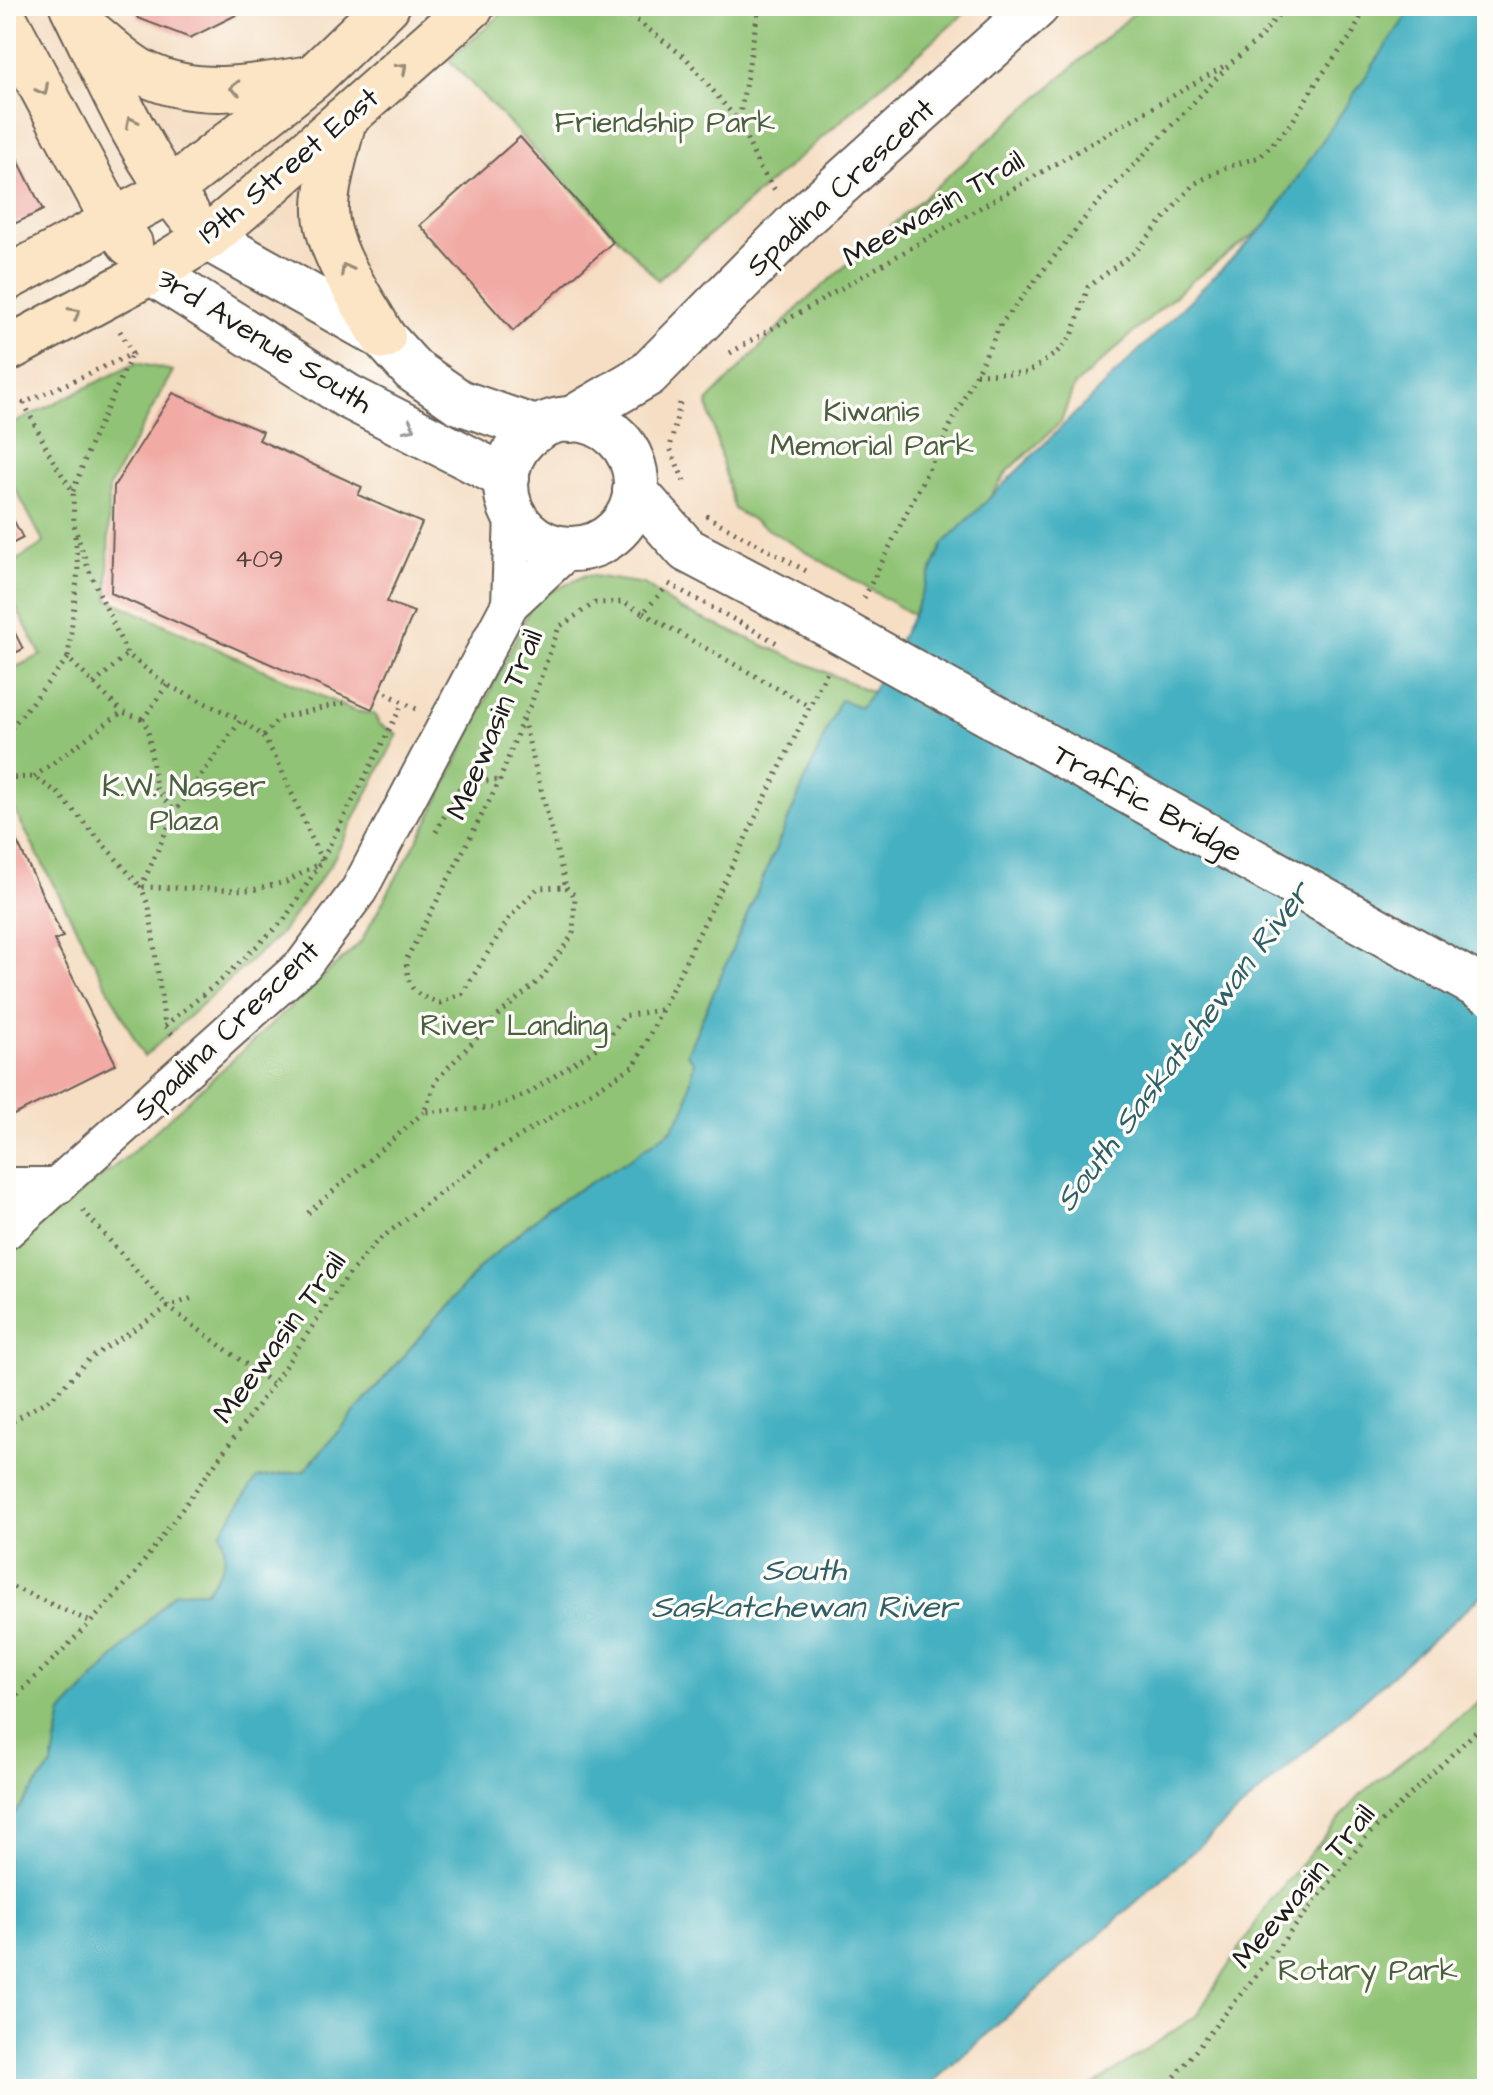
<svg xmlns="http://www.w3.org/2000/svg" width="1493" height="2095" font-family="'Architects Daughter',sans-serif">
<rect width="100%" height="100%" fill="#fdfcf7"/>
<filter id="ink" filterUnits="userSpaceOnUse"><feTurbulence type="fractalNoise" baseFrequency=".0125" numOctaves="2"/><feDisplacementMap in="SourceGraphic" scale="16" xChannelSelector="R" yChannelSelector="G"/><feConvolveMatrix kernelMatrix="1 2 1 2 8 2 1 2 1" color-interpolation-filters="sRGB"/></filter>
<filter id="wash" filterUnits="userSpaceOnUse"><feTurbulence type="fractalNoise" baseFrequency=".006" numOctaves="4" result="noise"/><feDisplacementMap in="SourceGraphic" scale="32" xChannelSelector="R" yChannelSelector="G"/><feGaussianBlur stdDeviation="1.8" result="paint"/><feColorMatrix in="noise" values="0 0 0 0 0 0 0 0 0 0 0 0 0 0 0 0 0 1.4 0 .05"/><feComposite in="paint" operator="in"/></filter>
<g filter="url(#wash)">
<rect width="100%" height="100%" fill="#f5dec4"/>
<!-- green -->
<g fill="#90c374" stroke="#567048" stroke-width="2">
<polygon points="511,6 973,6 658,280 449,60"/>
<polygon points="1142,6 1416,6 1265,226 1188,284 1074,386 1061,422 1007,472 973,522 943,544 913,615 734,509 707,402 802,304"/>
<polygon points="136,363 173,371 109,487 108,599 354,711 374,714 379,724 398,734 331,864 280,934 144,1057 6,794 6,672 41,655 6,588 6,567 44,543 6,471 6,427"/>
<path d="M586,575L644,584L680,609L872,692L861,707L840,700L687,1054L694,1061L686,1107L671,1130L627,1161L548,1208L481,1266L304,1471L257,1478L222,1532C229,1562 224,1568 205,1591L62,1713L52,1765L6,1825V1257L50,1217L129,1155L360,943L429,819L534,600Z"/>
<polygon points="1487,1696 1487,2089 1087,2089 1196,2016 1270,1901 1361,1794"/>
</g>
<!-- water -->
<path fill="#44b0c1" stroke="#30666e" stroke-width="2" d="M1413,6H1487V1591L925,2089H6V1825L52,1765L62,1713L175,1592L206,1591C224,1567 229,1562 221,1532L257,1478L304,1471L481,1266L548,1208L627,1161L671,1130L686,1107L694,1062L687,1054L840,700L861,707L872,692L913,615L943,544L1265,226Z"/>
<g id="blocks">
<!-- building -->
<g fill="#f1aaa4">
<polygon points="132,6 254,6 190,38 138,18"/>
<polygon points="6,136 43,210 6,228"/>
<polygon points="520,137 613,242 513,331 420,225"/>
<polygon points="173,393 263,432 259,440 362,487 358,495 422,523 387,602 414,612 372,709 111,593 114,486"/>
<polygon points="6,506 23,538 6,547"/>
<polygon points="6,615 23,649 11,655 15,663 6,668"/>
<polygon points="6,819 63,937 54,940 116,1064 6,1119"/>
</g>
</g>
</g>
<g filter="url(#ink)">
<use href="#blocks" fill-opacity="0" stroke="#686057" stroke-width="2"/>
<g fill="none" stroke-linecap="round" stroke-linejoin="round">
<!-- minor casing -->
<g stroke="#686057" stroke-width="40">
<g id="minor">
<polyline points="510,604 513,513"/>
<polyline points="6,1186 58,1186"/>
<polyline points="6,1231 304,964 359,890 510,604 569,549"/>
</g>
</g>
<!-- tertiary casing -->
<g stroke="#686057" stroke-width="48">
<g id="tertiary">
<polyline points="207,238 383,337 413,370 459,402 538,429"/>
<polyline points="151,272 347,396 507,478"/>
<circle cx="571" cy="484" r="65"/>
<polyline points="570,420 648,374 799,221 1037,6"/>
<polyline points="635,491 687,550 809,614"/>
</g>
</g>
<!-- secondary casing -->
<g stroke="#686057" stroke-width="48">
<g id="secondary">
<path d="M72,6C107,76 138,152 187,213"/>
<polyline points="6,21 114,222 130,244"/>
<path d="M91,33C108,46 126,65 146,74C197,99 256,87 310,78"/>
<path d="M344,119C338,147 327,177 326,206C324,248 363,300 383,337"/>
<polyline points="6,279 169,191 312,78 387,6"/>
<polyline points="6,350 151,272 207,238 264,190 472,6"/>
</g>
</g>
<!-- path -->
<g stroke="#686057" stroke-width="5" stroke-dasharray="2 6" stroke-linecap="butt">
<polyline points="618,6 686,58 738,121"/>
<polyline points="759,6 739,121 759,167 775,190"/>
<polyline points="120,331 132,354 24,403 52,459 73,492 74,525 88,568 127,654 167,685 241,720"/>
<polyline points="730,353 1226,65"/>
<polyline points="976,374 1027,373 1055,354 1072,336 1088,287 1136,251 1194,184 1227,167 1260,157 1291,124 1317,81 1352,35 1366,6"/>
<polyline points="680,403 670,448 684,481"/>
<polyline points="73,491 92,441 132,354"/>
<polyline points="75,536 78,570 68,658 122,712"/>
<polyline points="864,598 1001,324 1092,209 1233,61 1259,39 1285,6"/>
<polyline points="643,613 809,706"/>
<polyline points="94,684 127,654"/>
<polyline points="167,685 143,719 148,730 156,788 175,812"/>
<polyline points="386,693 416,709"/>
<polyline points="523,719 566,887"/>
<polyline points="6,734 68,658"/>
<polyline points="263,736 277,760 323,864"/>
<polyline points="34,777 122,712 143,719"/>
<polyline points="6,778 34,777 58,793 141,887 252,890 286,882 320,863"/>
<polyline points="436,832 462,783 500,780"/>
<path d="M660,1010L624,1016L606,1042L527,1094L491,1108L424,1112L437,1079L502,1012L542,978L573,934L575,896L566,887L538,888L510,917L462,994L440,1003C412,994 408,989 406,960L500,780L523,718L531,704L559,627L595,603L623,602L643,613L667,586"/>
<polyline points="165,1026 221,980 284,920 321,862 403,703"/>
<polyline points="172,1034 165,1026 149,907 141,887 175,812 241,720 263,736 279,718 344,703"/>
<polyline points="83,1210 168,1307 273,1384"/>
<polyline points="308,1213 424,1112"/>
<polyline points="6,1425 53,1397 89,1359 168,1307 195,1297"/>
<polyline points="6,1584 91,1622"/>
<polyline points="6,1706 91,1622 134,1575 273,1384 342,1283 376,1242 494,1152 635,1065 827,671"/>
<polyline points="1165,2089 1368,1835 1487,1721"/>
</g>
<!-- minor -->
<use href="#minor" stroke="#fff" stroke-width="36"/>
<!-- tertiary -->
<use href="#tertiary" stroke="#fff" stroke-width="44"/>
<!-- secondary -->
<use href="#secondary" stroke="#fce5c4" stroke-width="44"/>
<!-- tertiary-bridge casing -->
<g stroke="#686057" stroke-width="48" stroke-linecap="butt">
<polyline id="tertiary-bridge" points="809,614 1487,991"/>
</g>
<!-- path-bridge -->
<g stroke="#686057" stroke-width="5" stroke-dasharray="2 6" stroke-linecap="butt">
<polyline points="706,516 810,573"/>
<polyline points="669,584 779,644"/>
</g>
<!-- tertiary-bridge -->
<use href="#tertiary-bridge" stroke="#fff" stroke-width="44"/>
</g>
<!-- one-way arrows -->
<defs><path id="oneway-chevron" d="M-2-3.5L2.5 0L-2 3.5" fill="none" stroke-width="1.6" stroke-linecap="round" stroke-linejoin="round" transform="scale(2)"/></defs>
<g stroke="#978b78">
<use href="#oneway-chevron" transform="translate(402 68) rotate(-42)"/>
<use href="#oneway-chevron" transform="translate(235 88) rotate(179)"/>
<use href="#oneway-chevron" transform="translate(43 90) rotate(62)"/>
<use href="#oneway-chevron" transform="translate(131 122) rotate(-117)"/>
<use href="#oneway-chevron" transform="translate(346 269) rotate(-118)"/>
<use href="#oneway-chevron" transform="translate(75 313) rotate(-28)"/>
</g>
<use stroke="#999" href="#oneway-chevron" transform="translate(410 427) rotate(26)"/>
</g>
<g text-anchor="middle" stroke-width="7" stroke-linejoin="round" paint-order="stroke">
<!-- number labels -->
<g font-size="26" fill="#51403e">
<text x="259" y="567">409</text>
</g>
<!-- park labels -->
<g font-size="30" fill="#4a5f3f" stroke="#fdfcf7">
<text x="665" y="132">Friendship Park</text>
<text x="872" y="421">Kiwanis<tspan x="872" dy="34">Memorial Park</tspan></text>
<text x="184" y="796">K.W. Nasser<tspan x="184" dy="34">Plaza</tspan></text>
<text x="514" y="1035">River Landing</text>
<text x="1368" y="1980">Rotary Park</text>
</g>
<!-- street labels -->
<g font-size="30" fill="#1c1c1c" stroke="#fdfcf7">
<text transform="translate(288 165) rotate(-40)" y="10">19th Street East</text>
<text transform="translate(840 187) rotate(-43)" y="10">Spadina Crescent</text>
<text transform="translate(933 208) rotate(-30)" y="10">Meewasin Trail</text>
<text transform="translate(265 340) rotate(32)" y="10">3rd Avenue South</text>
<text transform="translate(494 724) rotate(-67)" y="10">Meewasin Trail</text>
<text transform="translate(1148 803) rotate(29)" y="10">Traffic Bridge</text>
<text transform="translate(226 1030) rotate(-44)" y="10">Spadina Crescent</text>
<text transform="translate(279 1337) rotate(-54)" y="10">Meewasin Trail</text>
<text transform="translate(1303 1886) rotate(-50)" y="10">Meewasin Trail</text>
</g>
<!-- water labels -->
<g font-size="32" font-style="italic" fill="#2e5f66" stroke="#fdfcf7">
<text transform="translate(1182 1046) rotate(-53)" y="11">South Saskatchewan River</text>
<text x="804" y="1580">South<tspan x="804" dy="37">Saskatchewan River</tspan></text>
</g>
</g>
<!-- margin -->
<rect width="1493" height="2095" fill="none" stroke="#fdfcf7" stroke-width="32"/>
</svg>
